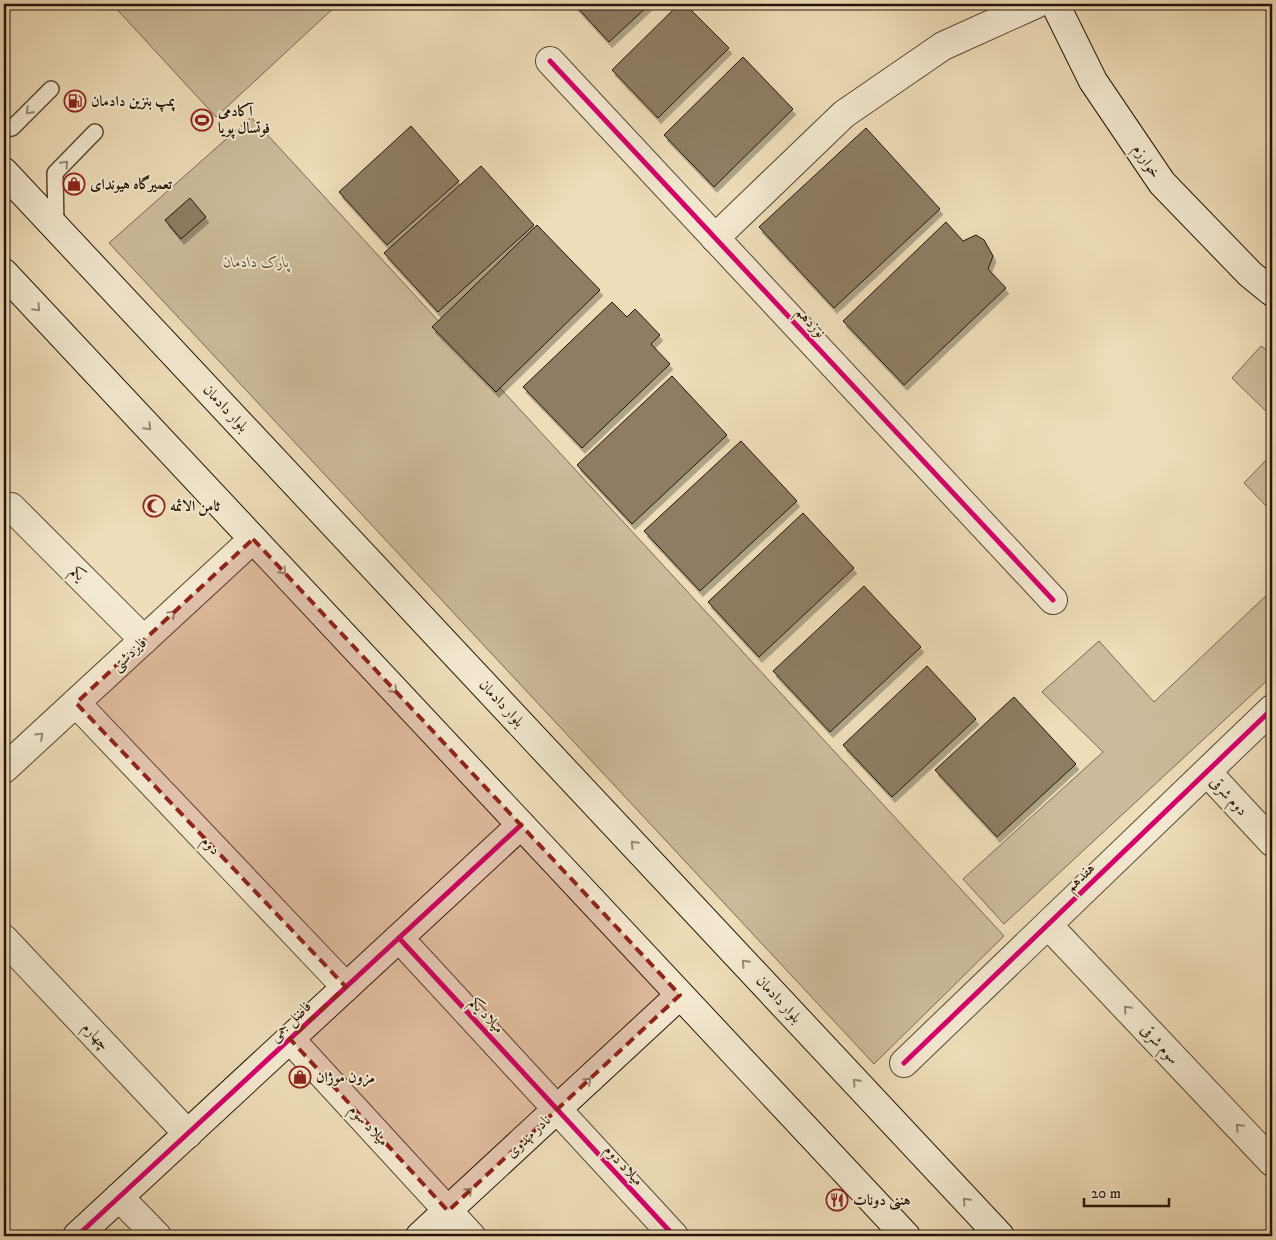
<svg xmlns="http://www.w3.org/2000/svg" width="1276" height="1240" font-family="'IM FELL DW Pica',Amiri,serif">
<defs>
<filter id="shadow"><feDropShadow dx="3" dy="5.5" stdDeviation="0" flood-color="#0004"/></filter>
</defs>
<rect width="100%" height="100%" fill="#eeddb8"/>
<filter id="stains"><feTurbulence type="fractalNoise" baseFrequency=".004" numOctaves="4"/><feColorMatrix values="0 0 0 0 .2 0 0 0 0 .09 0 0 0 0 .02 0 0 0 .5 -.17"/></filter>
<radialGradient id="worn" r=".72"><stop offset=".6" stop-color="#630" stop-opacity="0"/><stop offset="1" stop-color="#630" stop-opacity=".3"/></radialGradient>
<!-- green -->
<g fill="#ccbb9a" stroke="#786850">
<polygon points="112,4 338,4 216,117"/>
<polygon points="251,117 1004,936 874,1064 109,243"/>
<polygon points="1261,346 1272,354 1272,417 1232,378"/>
<polygon points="1272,454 1272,512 1244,483"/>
<polygon points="1272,590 1272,676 1004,924 963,879 1103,752 1042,692 1099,641 1154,702"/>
</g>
<!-- building -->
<g fill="#8e7d63" stroke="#251406" filter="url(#shadow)">
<polygon points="574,4 650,4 609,42"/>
<polygon points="679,4 685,4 729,48 658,118 612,70"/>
<polygon points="743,57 793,109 714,187 664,135"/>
<polygon points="411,126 459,181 387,245 339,192"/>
<polygon points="866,128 940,209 834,308 759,227"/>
<polygon points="481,166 534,225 438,312 384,253"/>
<polygon points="190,198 206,217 181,239 165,220"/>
<polygon points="946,222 963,241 976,235 984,240 993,256 988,269 1006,288 904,385 843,321"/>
<polygon points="537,225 600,290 496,392 432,327"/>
<polygon points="612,302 627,317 635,309 660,335 651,344 670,364 582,448 523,387"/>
<polygon points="672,376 727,435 632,524 577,465"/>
<polygon points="741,441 797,501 700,591 644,531"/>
<polygon points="803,513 854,568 759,657 708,602"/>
<polygon points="864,586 921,647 830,732 773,671"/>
<polygon points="927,666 976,719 892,797 843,745"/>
<polygon points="1014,697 1076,764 997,837 935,770"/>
</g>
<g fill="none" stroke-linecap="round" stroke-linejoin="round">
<!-- lane casing -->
<g stroke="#574632" stroke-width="18">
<g id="lane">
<polyline points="4,129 12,128 51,89"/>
<polyline points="56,226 55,173 95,132"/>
</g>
</g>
<!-- street casing -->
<g stroke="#574632" stroke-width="30">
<g id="street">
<polyline points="550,61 1053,600"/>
<polyline points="715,238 844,114 943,46 1036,4"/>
<polyline points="11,507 144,640"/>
<polyline points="76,703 346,987"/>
<polyline points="4,769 253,539"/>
<polyline points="1207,772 1272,842"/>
<polyline points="1048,925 1272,1162"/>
<polyline points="399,938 674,1236"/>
<polyline points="4,939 188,1134"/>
<polyline points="290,1039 471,1236"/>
<polyline points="904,1063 1272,709"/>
<polyline points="119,1197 157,1236"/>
</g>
</g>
<!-- secondary casing -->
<g stroke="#251406" stroke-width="30">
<g id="secondary">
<polyline points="1055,4 1093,81 1162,183 1250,274 1272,292"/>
<polyline points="4,172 1000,1236"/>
<polyline points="4,273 906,1236"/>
<polyline points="77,1236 521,825"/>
<polyline points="420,1236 680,995"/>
</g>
</g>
<!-- lane -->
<use href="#lane" stroke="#f4e9d1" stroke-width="15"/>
<!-- street -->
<use href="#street" stroke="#f4e9d1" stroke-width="28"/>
<!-- secondary -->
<use href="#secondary" stroke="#f4e9d1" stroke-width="28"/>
<!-- cycleway casing -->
<g stroke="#f4e9d1" stroke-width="8">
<g id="cycleway">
<polyline points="550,61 1053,600"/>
<polyline points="399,938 674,1236"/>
<polyline points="904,1063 1272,709"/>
<polyline points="77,1236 521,825"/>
</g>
</g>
<!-- cycleway -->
<use href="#cycleway" stroke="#d6006c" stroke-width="5"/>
</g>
<!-- one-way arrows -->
<defs><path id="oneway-chevron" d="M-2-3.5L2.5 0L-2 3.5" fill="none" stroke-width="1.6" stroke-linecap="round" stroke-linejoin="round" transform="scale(1.25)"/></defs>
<g stroke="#978976">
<use href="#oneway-chevron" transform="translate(29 111) rotate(135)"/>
<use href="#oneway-chevron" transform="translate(65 164) rotate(-47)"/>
<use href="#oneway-chevron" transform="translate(37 308) rotate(47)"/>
<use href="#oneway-chevron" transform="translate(148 427) rotate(47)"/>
<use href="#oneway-chevron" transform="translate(283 571) rotate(47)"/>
<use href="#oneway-chevron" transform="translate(172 614) rotate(-43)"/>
<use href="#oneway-chevron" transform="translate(394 690) rotate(47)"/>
<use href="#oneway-chevron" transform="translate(40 736) rotate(-43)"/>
<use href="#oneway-chevron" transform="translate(634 844) rotate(-133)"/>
<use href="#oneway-chevron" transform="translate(745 963) rotate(-133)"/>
<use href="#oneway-chevron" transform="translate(1127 1009) rotate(-133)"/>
<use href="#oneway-chevron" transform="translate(588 1081) rotate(-43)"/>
<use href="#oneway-chevron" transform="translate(856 1082) rotate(-133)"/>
<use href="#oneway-chevron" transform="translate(1239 1127) rotate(-133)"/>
<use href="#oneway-chevron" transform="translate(469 1191) rotate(-43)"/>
<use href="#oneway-chevron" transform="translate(966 1201) rotate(-133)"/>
</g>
<!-- marked area -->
<path fill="#8f2418" fill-opacity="0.2" stroke="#8f2418" stroke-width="4" stroke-dasharray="10 6" stroke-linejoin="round" d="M253,539L680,995L448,1211L290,1039L346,987L76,703Z"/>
<!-- icons -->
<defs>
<g id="fuel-ring" transform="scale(1.125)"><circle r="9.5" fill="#f4e9d1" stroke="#8f2418" stroke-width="1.5"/><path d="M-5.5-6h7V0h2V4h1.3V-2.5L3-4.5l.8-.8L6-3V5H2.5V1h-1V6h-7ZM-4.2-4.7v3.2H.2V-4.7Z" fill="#8f2418"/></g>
<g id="stadium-ring" transform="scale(1.125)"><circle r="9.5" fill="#f4e9d1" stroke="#8f2418" stroke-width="1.5"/><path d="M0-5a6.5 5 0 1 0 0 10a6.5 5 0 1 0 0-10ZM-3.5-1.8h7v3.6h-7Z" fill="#8f2418"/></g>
<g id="shop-ring" transform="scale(1.125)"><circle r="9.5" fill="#f4e9d1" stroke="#8f2418" stroke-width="1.5"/><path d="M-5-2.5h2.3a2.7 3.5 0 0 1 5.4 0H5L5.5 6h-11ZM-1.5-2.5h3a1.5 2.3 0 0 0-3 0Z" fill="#8f2418"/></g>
<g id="mosque-ring" transform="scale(1.125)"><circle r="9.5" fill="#f4e9d1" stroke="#8f2418" stroke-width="1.5"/><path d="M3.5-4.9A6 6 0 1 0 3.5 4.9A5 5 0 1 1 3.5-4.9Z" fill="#8f2418"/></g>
<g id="restaurant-ring" transform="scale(1.125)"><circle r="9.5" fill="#f4e9d1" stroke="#8f2418" stroke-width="1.5"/><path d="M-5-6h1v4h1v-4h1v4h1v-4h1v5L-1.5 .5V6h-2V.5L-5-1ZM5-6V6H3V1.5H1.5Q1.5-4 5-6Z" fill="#8f2418"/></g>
</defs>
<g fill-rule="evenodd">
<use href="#fuel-ring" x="75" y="101"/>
<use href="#stadium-ring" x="202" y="120"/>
<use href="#shop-ring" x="74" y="184"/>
<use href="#mosque-ring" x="154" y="506"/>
<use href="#shop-ring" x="300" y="1077"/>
<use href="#restaurant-ring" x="837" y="1200"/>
</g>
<g text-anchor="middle" stroke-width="4" stroke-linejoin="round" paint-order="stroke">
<!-- poi labels -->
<g font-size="15" font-weight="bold" fill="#251406" stroke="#f4e9d1" text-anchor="start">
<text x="91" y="106">پمپ بنزین دادمان</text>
<text x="218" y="116">آکادمی<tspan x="218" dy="17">فوتسال پویا</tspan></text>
<text x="90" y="189">تعمیرگاه هیوندای</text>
<text x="170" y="511">ثامن الائمه</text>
<text x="316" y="1082">مزون موژان</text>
<text x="853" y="1205">هننی دونات</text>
</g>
<!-- street labels -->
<g font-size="15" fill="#251406" stroke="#f4e9d1">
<text transform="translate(1147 161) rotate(56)" y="5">خوارزم</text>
<text transform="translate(811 322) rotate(47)" y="5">نوزدهم</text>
<text transform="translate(226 408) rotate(47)" y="5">بلوار دادمان</text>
<text transform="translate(78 573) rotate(45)" y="5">یکم</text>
<text transform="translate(129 654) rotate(-43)" y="5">فایزدشتی</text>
<text transform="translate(502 703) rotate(47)" y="5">بلوار دادمان</text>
<text transform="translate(1229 796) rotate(47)" y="5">دوم شرقی</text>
<text transform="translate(211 845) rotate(46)" y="5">دوم</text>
<text transform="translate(1080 877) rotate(-44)" y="5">هفدهم</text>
<text transform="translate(779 999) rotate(47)" y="5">بلوار دادمان</text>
<text transform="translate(487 1015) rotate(47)" y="5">میلاد یکم</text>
<text transform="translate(290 1021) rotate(-43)" y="5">فاضل جمی</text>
<text transform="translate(96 1036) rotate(47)" y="5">چهارم</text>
<text transform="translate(1160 1044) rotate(47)" y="5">سوم شرقی</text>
<text transform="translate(369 1125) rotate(47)" y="5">میلاد سوم</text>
<text transform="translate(528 1136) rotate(-43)" y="5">نادر مهدوی</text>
<text transform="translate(624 1165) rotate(47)" y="5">میلاد دوم</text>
</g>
<!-- park labels -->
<g font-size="15" font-style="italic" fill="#5f4e3a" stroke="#f4e9d1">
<text x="256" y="267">پارک دادمان</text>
</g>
</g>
<!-- margin -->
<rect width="1276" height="1240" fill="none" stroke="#eeddb8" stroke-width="20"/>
<rect x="5" y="5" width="1266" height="1230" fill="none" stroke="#251406" stroke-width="2.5"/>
<rect x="10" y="10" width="1256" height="1220" fill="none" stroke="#251406"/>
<!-- scale -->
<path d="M1084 1198v8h85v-8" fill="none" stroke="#251406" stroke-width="2.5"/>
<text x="1091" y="1198" font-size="15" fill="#251406" stroke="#f4e9d1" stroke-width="4" paint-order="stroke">20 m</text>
<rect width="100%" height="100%" filter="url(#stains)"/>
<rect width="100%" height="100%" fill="url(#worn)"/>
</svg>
